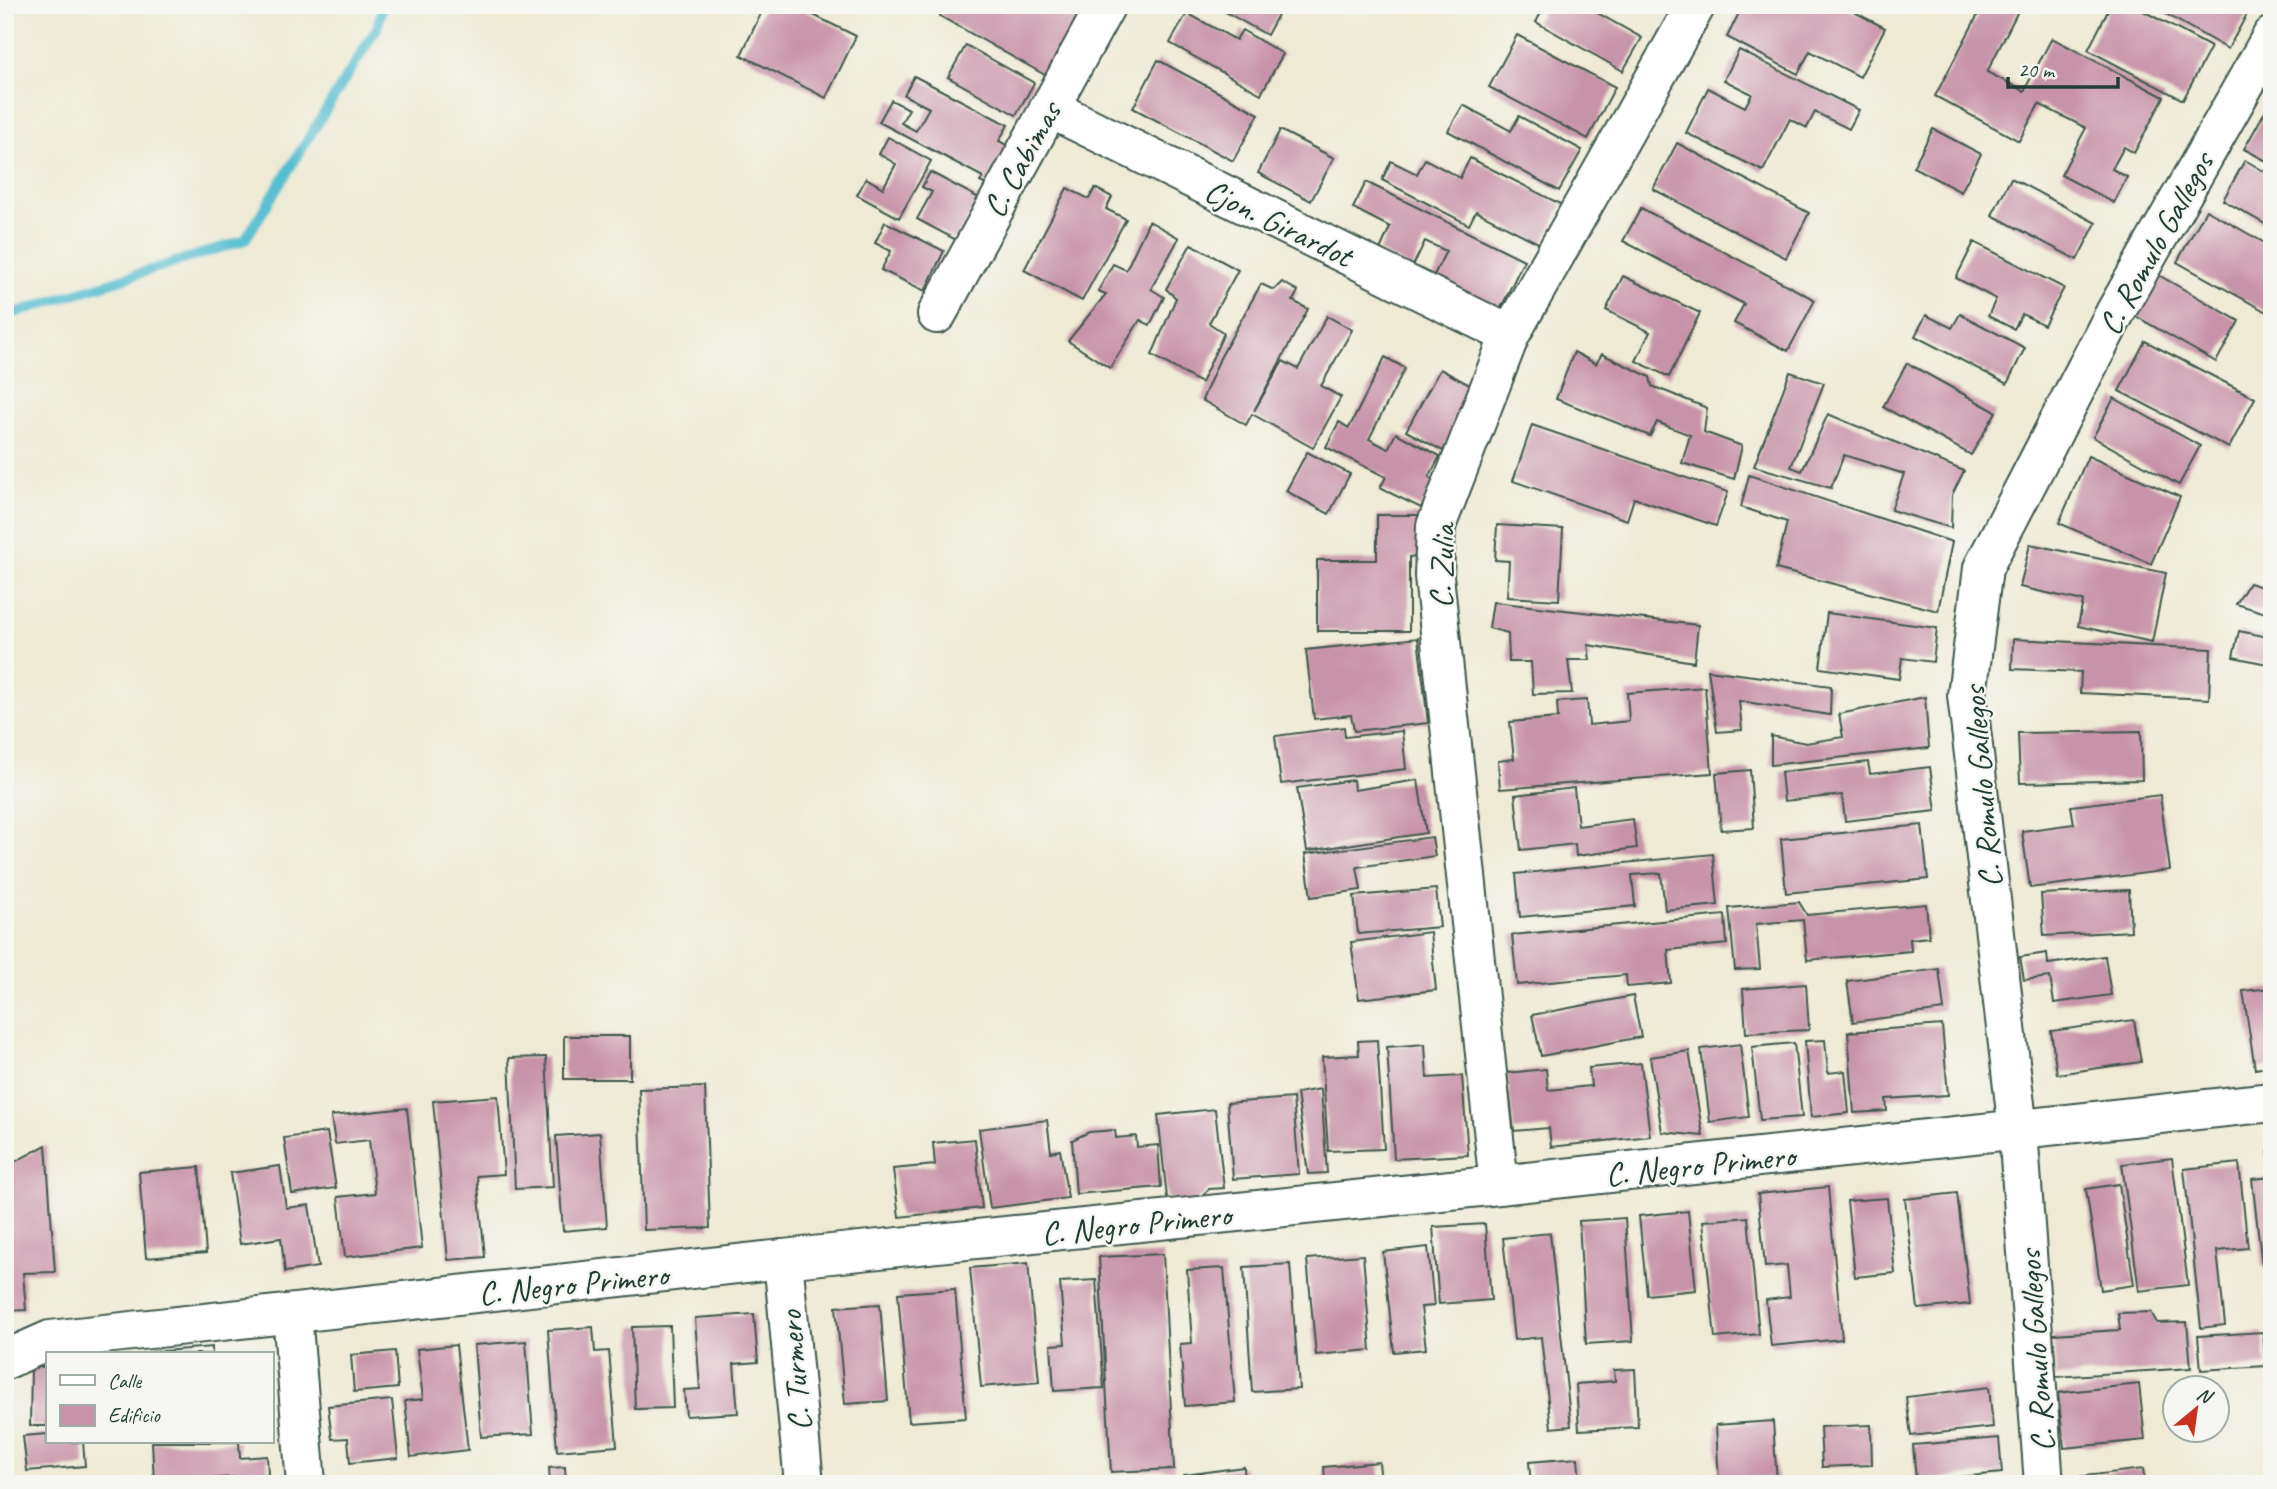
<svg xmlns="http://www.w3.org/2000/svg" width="2277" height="1489" font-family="Caveat,sans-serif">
<rect width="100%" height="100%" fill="#f6f6f2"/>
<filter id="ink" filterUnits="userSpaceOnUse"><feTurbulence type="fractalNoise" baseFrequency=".0143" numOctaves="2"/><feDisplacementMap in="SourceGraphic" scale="14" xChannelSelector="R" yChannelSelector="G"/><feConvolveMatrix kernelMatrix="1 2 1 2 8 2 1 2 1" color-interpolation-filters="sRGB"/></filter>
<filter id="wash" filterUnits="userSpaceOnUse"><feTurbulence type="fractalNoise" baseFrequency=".00686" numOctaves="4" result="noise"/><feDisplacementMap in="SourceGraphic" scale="28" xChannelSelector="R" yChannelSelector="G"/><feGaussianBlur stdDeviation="1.57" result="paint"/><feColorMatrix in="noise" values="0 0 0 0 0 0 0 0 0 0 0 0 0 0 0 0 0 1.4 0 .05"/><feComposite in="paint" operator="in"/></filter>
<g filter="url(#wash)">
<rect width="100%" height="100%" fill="#eeead4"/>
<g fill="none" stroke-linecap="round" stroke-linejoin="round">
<!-- stream -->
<polyline stroke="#54bed0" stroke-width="10" points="5,316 245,240 377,28 383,5"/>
</g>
<g id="blocks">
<!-- building -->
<g fill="#c793a8">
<polygon points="765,5 801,5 799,8 856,36 826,98 741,55"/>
<polygon points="946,5 1072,5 1090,15 1054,80 940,16"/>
<polygon points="1213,5 1283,5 1267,35"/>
<polygon points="1545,5 1583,5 1642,38 1623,71 1536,22"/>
<polygon points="1743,5 1841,5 1885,28 1860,77 1810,51 1798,74 1727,37"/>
<polygon points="1983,5 2013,5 2019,9 1987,72 2024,91 2052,38 2164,97 2134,153 2124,147 2112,169 2127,177 2114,203 2061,175 2086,128 2039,104 2019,141 1935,96"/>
<polygon points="2111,5 2132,5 2211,47 2183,100 2088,50"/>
<polygon points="2150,5 2252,5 2228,49"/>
<polygon points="1187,13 1236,40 1242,30 1283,54 1261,94 1170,43"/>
<polygon points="1517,35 1615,87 1588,139 1489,87"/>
<polygon points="966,45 1034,83 1016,115 948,77"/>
<polygon points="1739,50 1859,110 1849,129 1815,112 1807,128 1790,119 1763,171 1686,133 1708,88 1745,107 1752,94 1724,80"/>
<polygon points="1158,60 1259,114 1233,161 1133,108"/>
<polygon points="914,76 1008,125 999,141 1016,150 995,189 980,182 983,177 879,122 891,100 909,109 901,123 916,131 929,108 904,95"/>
<polygon points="1463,105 1511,131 1519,116 1582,150 1559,191 1448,131"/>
<polygon points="2268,106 2272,108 2272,164 2244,149"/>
<polygon points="1933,129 1981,154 1961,192 1913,167"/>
<polygon points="1280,130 1334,158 1311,201 1258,173"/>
<polygon points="888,137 931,161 899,218 857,195 866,178 883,188 896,164 879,154"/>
<polygon points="1677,143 1809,213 1786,258 1653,189"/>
<polygon points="1470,158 1562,205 1542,245 1476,211 1469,225 1382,180 1391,161 1417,174 1425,159 1460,178"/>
<polygon points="2245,160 2272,176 2272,228 2223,200"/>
<polygon points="930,172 979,198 956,240 917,219 932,192 922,187"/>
<polygon points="2011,178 2096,223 2077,260 1992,215"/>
<polygon points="1366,182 1524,260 1500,310 1433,277 1446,251 1425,241 1412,268 1379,252 1390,227 1353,208"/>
<polygon points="1067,188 1089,199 1095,188 1112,197 1106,209 1126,219 1082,301 1024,270"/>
<polygon points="1641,208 1815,300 1788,351 1734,323 1744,304 1623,241"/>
<polygon points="2206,210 2272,247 2272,315 2177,262"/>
<polygon points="1149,221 1179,238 1151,289 1164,297 1150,325 1140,320 1110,368 1068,341 1106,294 1098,291 1113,264 1126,270"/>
<polygon points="885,222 944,251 925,291 881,270 891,251 875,243"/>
<polygon points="1974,242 2064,288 2044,325 2022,314 2014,329 1988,316 1996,299 1956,278"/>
<polygon points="1191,244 1238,270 1209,323 1224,333 1201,383 1152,355 1176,298 1166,289"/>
<polygon points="2155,273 2239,321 2216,362 2132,314"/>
<polygon points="1623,276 1700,313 1669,377 1636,361 1650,332 1606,310"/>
<polygon points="1282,282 1298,291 1293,301 1308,309 1254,411 1283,361 1298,369 1327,316 1352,330 1321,386 1341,397 1313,448 1252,414 1246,425 1202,400 1220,358 1261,284 1274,290"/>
<polygon points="1960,314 2025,348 2007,384 1915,336 1926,315 1952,328"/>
<polygon points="2145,341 2255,398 2229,448 2119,391"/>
<polygon points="1574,352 1596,364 1602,354 1650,377 1652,386 1707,408 1704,432 1742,446 1734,479 1682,463 1690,435 1657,422 1650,436 1556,399"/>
<polygon points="1385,357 1405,368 1369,439 1388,449 1396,433 1440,456 1429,477 1435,481 1421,508 1380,488 1386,477 1326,447 1339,422 1349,428"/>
<polygon points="1907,363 1996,412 1971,455 1883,407"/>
<polygon points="1440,369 1477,389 1443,451 1406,431"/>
<polygon points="1790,372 1824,383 1791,467 1802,471 1828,414 1964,471 1952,495 1951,528 1891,510 1904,474 1844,455 1831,488 1754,466"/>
<polygon points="2114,398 2200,446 2179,485 2093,437"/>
<polygon points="1532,425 1728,492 1716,526 1634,498 1627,520 1513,481"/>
<polygon points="1307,452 1350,474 1329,514 1286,491"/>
<polygon points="2088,456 2180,497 2151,564 2059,523"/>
<polygon points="1749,475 1952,542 1938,611 1776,569 1787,522 1741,507"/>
<polygon points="1377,515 1420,515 1420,556 1409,557 1409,631 1317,631 1317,560 1377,560"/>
<polygon points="1497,525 1563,529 1559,600 1507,597 1509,561 1495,560"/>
<polygon points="2030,544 2166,573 2152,642 2078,626 2083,601 2020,587"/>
<polygon points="2249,583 2272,590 2272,615 2236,604"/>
<polygon points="1493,602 1698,625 1694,662 1588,645 1590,660 1568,660 1572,693 1533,694 1531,662 1509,662 1508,633 1489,628"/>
<polygon points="1827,613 1937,628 1933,662 1902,658 1899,679 1820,668"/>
<polygon points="2239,631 2272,638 2272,665 2233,657"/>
<polygon points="1418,638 1428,723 1354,731 1351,715 1314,719 1306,650"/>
<polygon points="2013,639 2211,649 2209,699 2080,693 2081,672 2012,669"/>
<polygon points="1708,670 1831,686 1830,715 1739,701 1742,730 1717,732"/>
<polygon points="1705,687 1712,773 1500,789 1498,761 1514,759 1510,722 1558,718 1557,702 1587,700 1589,725 1629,721 1627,693"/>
<polygon points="1925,697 1929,748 1771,765 1771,736 1806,743 1843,737 1839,714"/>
<polygon points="1344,727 1345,737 1402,731 1406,769 1281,784 1275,736"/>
<polygon points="2141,731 2142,780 2020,783 2018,733"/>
<polygon points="1868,762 1870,774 1930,767 1936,811 1845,821 1842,795 1784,801 1781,772"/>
<polygon points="1750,770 1754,828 1721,830 1716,773"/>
<polygon points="1353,780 1354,790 1418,780 1426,833 1307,851 1297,788"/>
<polygon points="1574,788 1578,826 1633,819 1637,848 1576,856 1575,844 1521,850 1515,795"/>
<polygon points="2160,795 2170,870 2030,888 2022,831 2074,824 2071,806"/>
<polygon points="1922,825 1928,879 1786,893 1781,839"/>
<polygon points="1432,837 1435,856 1357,867 1361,890 1311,897 1305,854"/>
<polygon points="1713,854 1718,905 1665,910 1661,873 1632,875 1635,906 1520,917 1516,874"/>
<polygon points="1436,889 1440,927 1358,934 1354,896"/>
<polygon points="2129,890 2131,931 2044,936 2041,894"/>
<polygon points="1799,902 1807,915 1926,904 1929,937 1910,939 1911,951 1807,960 1803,920 1756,924 1760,969 1735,970 1729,908"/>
<polygon points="1725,915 1727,944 1668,950 1671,983 1627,987 1626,975 1517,985 1512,935"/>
<polygon points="1430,932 1436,990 1359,999 1351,942"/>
<polygon points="2047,953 2048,964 2105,956 2111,995 2054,1003 2050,977 2024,980 2020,957"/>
<polygon points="1939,969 1944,1010 1853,1022 1847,981"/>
<polygon points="1806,984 1809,1030 1746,1033 1743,989"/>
<polygon points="2272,988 2272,1066 2255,1069 2243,991"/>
<polygon points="1633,996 1641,1037 1541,1056 1532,1015"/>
<polygon points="2134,1020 2141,1062 2057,1074 2051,1031"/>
<polygon points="1942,1025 1948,1095 1886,1099 1887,1111 1854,1113 1848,1032"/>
<rect x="564" y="1036" width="66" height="43"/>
<polygon points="1377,1040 1384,1149 1328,1151 1322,1057 1359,1055 1358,1041"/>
<polygon points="1825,1040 1828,1073 1845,1071 1849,1113 1811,1117 1805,1041"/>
<polygon points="1794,1043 1802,1117 1760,1120 1752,1047"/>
<polygon points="1425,1044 1427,1078 1462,1076 1468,1155 1394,1159 1387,1047"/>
<polygon points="1740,1044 1749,1117 1710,1122 1701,1049"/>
<polygon points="1689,1051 1703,1136 1662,1132 1650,1057"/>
<polygon points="546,1057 553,1187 515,1189 509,1058"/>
<polygon points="1641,1063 1650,1136 1551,1147 1549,1128 1514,1131 1507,1073 1546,1069 1548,1090 1591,1086 1589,1068"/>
<polygon points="705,1087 710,1228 644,1230 639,1089"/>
<polygon points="1321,1089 1327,1173 1308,1174 1297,1093"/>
<polygon points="498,1096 504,1174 477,1176 485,1257 448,1260 433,1101"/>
<polygon points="1293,1098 1299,1174 1233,1179 1227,1103"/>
<polygon points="407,1108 422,1248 345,1257 338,1197 375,1193 369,1140 335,1144 331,1116"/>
<polygon points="1215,1109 1224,1188 1209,1189 1193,1204 1167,1198 1158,1115"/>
<polygon points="1047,1120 1051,1152 1060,1150 1068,1198 990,1208 979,1129"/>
<polygon points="1115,1130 1116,1138 1136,1136 1137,1147 1158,1145 1161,1187 1076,1194 1072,1140 1089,1132"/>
<polygon points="327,1132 336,1188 292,1194 284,1138"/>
<polygon points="600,1133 607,1227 563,1231 556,1136"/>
<polygon points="975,1139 982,1208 899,1217 893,1169 935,1165 933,1143"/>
<polygon points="46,1145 55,1272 23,1273 26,1310 5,1311 5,1167"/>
<polygon points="2272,1150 2272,1168 2270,1168 2268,1151"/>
<polygon points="2172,1158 2188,1285 2139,1291 2122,1164"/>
<polygon points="2239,1163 2248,1248 2217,1251 2225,1325 2201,1328 2184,1169"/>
<polygon points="280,1166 286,1208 309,1205 318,1267 285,1272 281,1238 240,1244 230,1173"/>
<polygon points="199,1167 206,1253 146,1258 139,1172"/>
<polygon points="2272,1177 2272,1265 2262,1266 2252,1179"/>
<polygon points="2119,1184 2134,1285 2101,1290 2086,1189"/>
<polygon points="1828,1187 1842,1339 1771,1346 1766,1300 1790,1297 1787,1265 1765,1267 1758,1194"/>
<polygon points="1957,1193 1970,1304 1918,1309 1905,1199"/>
<polygon points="1887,1198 1895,1273 1855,1277 1847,1201"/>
<polygon points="1688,1211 1696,1290 1647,1295 1639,1216"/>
<polygon points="1748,1217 1759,1334 1715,1338 1703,1221"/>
<polygon points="1625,1218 1633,1341 1586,1344 1579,1221"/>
<polygon points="1485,1224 1491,1300 1439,1304 1433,1227"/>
<polygon points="1550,1233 1571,1426 1551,1428 1541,1337 1514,1340 1503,1238"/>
<polygon points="1428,1247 1434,1306 1421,1307 1426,1349 1394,1352 1383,1252"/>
<polygon points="1163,1254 1174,1469 1111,1472 1099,1257"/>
<polygon points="1363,1255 1371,1350 1316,1355 1307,1259"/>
<polygon points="1028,1263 1039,1382 981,1387 970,1268"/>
<polygon points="1290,1264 1299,1389 1252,1392 1244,1267"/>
<polygon points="1224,1268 1235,1402 1185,1406 1180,1344 1192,1343 1187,1270"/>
<polygon points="1096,1280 1104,1388 1054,1391 1051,1345 1065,1344 1060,1282"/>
<polygon points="955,1289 966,1418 909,1422 898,1293"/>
<polygon points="880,1304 888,1401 845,1404 836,1307"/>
<polygon points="2151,1312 2157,1323 2187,1322 2191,1368 2056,1377 2053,1334 2120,1330 2118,1313"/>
<polygon points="754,1314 758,1362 734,1364 738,1413 686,1416 684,1390 700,1389 695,1318"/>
<polygon points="670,1326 673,1408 635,1409 632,1327"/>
<polygon points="593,1327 595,1352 609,1351 617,1446 557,1451 548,1330"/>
<polygon points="2263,1332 2266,1366 2201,1370 2198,1336"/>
<polygon points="526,1341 533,1434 481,1437 474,1345"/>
<polygon points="456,1345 468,1450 411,1457 405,1401 423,1399 417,1349"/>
<polygon points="212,1347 212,1354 152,1354 152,1352"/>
<polygon points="395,1351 398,1388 354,1392 351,1355"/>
<polygon points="31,1366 47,1367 47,1426 30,1426"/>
<polygon points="1635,1369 1638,1427 1579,1430 1576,1384 1615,1381 1614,1370"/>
<polygon points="2139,1384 2145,1440 2064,1448 2058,1393"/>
<polygon points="1989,1387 1993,1427 1911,1436 1906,1397"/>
<polygon points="392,1400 398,1458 350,1463 348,1438 332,1439 328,1406"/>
<polygon points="1773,1421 1777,1484 1719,1484 1716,1425"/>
<polygon points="1871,1425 1872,1465 1822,1467 1820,1427"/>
<polygon points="47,1434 47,1442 83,1442 85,1466 27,1471 23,1436"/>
<polygon points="1999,1438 2002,1473 1916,1481 1913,1445"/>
<polygon points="152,1442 239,1442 240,1458 267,1456 268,1475 154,1482"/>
<polygon points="1578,1458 1580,1484 1531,1484 1529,1462"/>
<polygon points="1379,1462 1381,1484 1325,1484 1324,1467"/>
<polygon points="565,1467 566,1484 550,1484 549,1468"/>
<polygon points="1244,1467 1245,1484 1185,1484 1184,1475"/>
<polygon points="2143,1469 2145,1484 2076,1484 2075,1477"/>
</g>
</g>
</g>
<g filter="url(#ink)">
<use href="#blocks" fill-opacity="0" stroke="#3e574c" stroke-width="2"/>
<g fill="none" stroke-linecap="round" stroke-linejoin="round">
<!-- minor casing -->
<g stroke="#3e574c" stroke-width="42">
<g id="minor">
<polyline points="1049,108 1510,335"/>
<polyline points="937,314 1106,5"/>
<polyline points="1499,1185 1434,576 1436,526 1510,335 1696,5"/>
<polyline points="783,1259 804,1484"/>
<polyline points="292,1314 306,1484"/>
<polyline points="5,1360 50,1340 783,1259 1499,1185 2272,1102"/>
<polyline points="2044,1484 2018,1130 1967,695 1983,568 2116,311 2272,36"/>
</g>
</g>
<!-- minor -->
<use href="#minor" stroke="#fff" stroke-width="38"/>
</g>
</g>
<g text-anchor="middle" stroke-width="5" stroke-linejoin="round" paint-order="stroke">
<!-- street labels -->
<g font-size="33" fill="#1f3d34" stroke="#f6f6f2">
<text transform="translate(1021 159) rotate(-61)" y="12">C. Cabimas</text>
<text transform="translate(1279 222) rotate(26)" y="12">Cjon. Girardot</text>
<text transform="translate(2155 243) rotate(-61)" y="12">C. Romulo Gallegos</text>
<text transform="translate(1441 566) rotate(-88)" y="12">C. Zulia</text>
<text transform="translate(1981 787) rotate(-95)" y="12">C. Romulo Gallegos</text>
<text transform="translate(1700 1164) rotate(-6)" y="12">C. Negro Primero</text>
<text transform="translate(1136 1223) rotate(-6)" y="12">C. Negro Primero</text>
<text transform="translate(573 1283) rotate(-6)" y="12">C. Negro Primero</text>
<text transform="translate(2035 1351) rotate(-94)" y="12">C. Romulo Gallegos</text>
<text transform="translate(794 1371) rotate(-95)" y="12">C. Turmero</text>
</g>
</g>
<!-- margin -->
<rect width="2277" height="1489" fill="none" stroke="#f6f6f2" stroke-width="28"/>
<!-- legend -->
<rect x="46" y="1352" width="228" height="91" fill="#f6f6f2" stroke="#a0aca6" stroke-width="2"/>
<rect x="60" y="1375" width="35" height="10" fill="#ffffff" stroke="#a0aca6" stroke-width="2"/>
<text x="108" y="1388" font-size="21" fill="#1f3d34">Calle</text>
<rect x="60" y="1405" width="35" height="21" fill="#c793a8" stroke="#a0aca6" stroke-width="2"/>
<text x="108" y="1422" font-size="21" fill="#1f3d34">Edificio</text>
<!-- north arrow -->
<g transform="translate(2196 1409) rotate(29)"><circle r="33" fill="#f6f6f2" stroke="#a0aca6" stroke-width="2"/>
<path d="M0-5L12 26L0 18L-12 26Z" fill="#c8321e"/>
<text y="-10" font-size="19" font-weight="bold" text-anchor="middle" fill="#1f3d34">N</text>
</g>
<!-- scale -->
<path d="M2008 77v10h110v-10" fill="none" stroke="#1f3d34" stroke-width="3.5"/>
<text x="2018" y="77" font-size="21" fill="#1f3d34" stroke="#f6f6f2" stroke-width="5" paint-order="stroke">20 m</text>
</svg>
